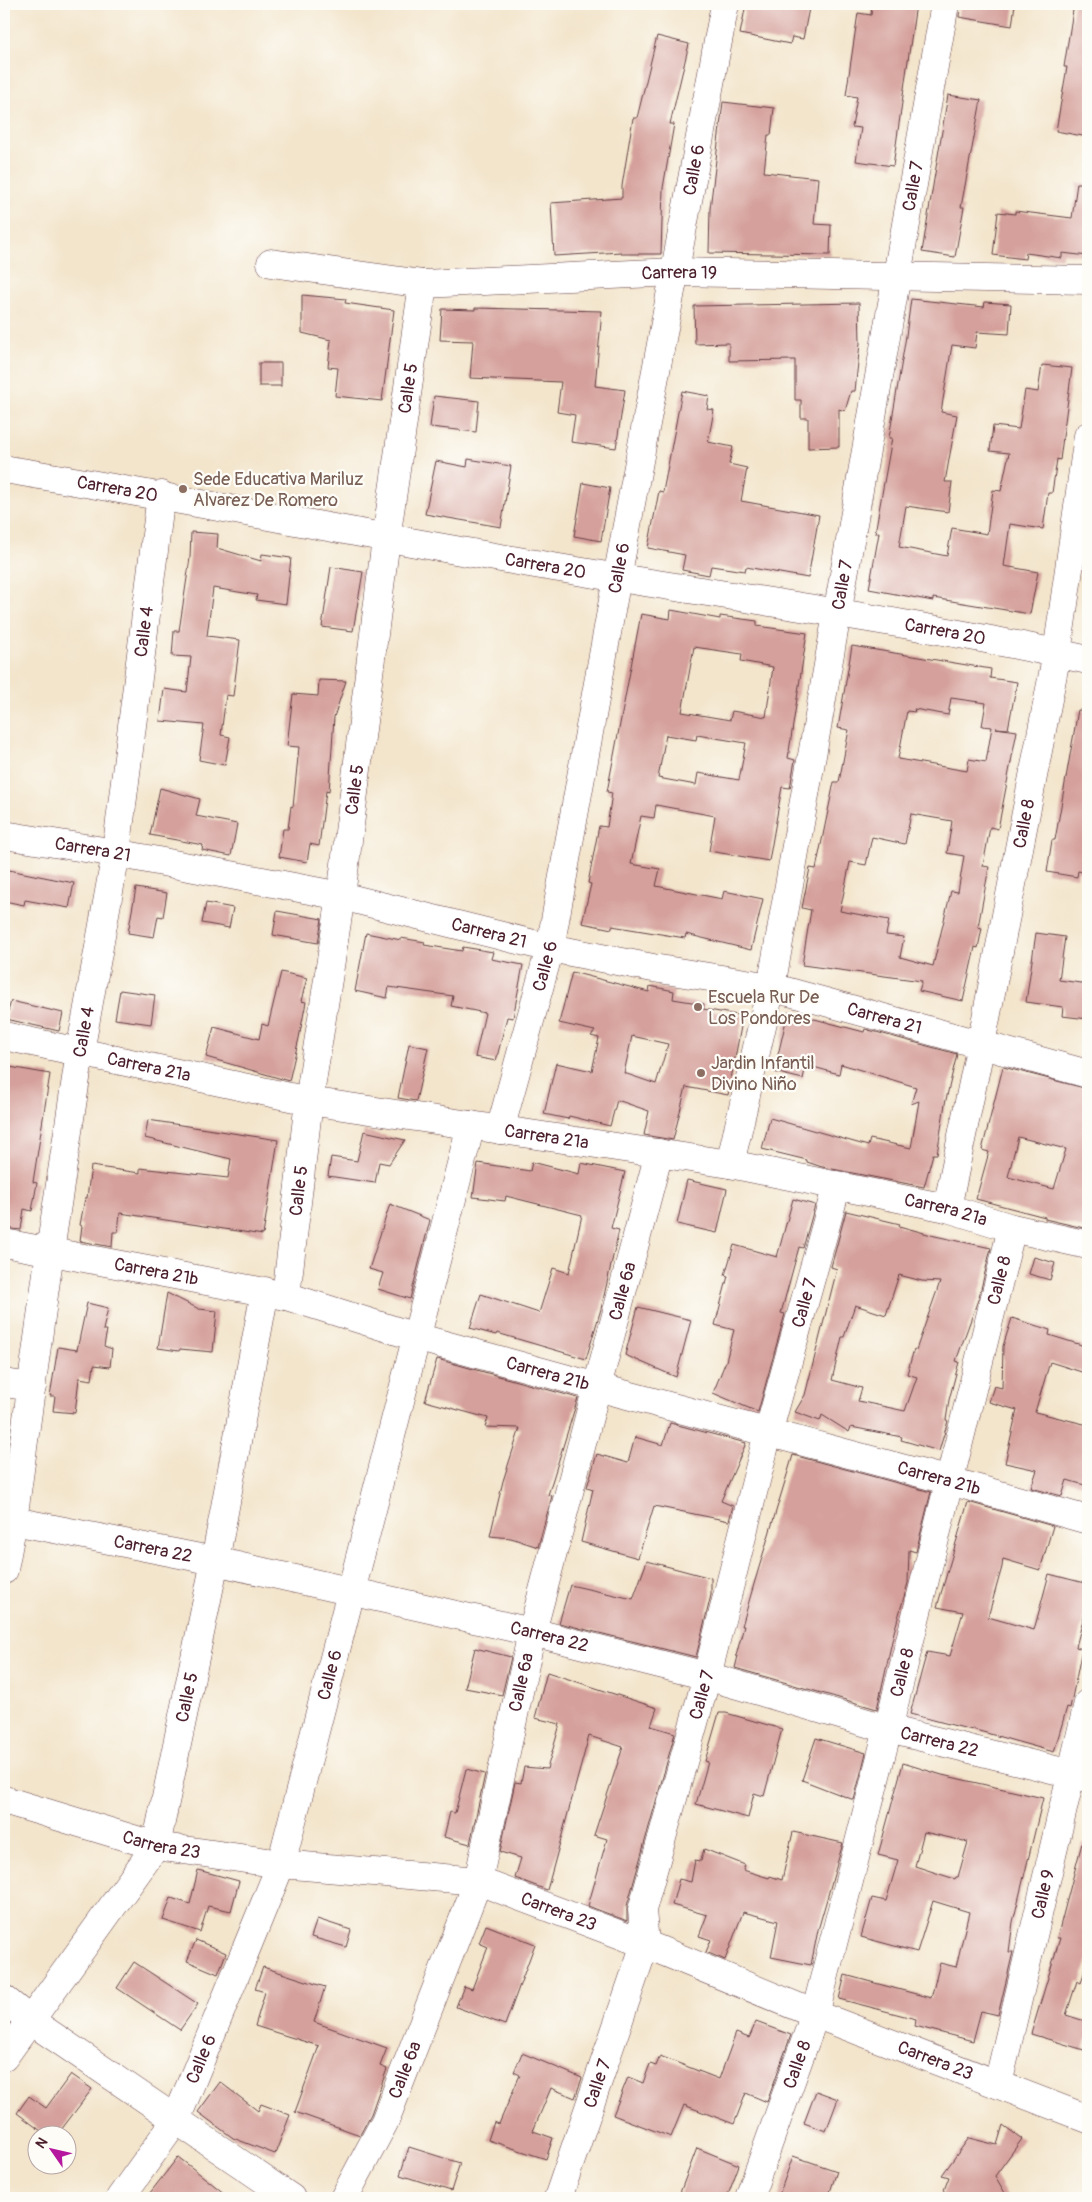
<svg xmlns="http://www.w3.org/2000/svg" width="1092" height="2202" font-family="Pangolin,sans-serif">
<rect width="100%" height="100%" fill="#fdfcf7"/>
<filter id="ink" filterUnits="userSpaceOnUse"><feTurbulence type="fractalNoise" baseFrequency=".02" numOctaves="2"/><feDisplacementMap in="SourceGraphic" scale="10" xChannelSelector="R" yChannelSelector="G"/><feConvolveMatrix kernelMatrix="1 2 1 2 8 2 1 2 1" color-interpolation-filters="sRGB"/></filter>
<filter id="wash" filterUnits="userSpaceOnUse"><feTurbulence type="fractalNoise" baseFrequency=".0096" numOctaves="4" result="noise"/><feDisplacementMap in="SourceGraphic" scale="20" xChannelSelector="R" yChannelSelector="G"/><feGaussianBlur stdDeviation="1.12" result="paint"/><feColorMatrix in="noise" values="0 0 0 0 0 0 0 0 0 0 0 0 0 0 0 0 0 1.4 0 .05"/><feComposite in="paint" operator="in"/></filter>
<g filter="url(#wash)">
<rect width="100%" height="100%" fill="#f3e5cc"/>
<g id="blocks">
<!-- building -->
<g fill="#d5a09b" fill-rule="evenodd">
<polygon points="746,4 786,4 809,8 803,39 792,37 790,44 740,34"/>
<polygon points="872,4 916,4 893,166 856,161 861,128 852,127 857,97 846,95 858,13 871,15"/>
<polygon points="960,4 1015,4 1012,26 959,17"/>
<polygon points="1074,4 1088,4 1088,137 1056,131 1067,67 1064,67"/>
<polygon points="657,36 689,44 670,124 674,124 663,188 661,254 621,254 621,252 554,256 551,203 622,198 622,186 633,118 637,118"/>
<polygon points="948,95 981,100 961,207 964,207 955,257 922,252"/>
<polygon points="723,102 774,108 771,135 768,135 764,172 818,178 814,224 831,225 830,255 709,253 710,209"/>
<polygon points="1077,183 1088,183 1088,256 1062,253 1062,258 1026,253 1025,259 993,255 998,212 1015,214 1015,211 1072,218"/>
<polygon points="302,295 346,299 345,303 394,310 382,401 335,396 338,368 328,367 331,340 302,333"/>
<polygon points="911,299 984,307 985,302 1011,304 1009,334 977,332 975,348 952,345 941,412 957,415 945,482 952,482 948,512 906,506 899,547 947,556 952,528 987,534 993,490 1001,491 1009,453 990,451 993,426 1019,429 1025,390 1038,392 1042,365 1072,368 1060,460 1057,459 1052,493 1048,493 1043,529 1010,524 1004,566 1038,572 1030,614 933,598 933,601 869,589 879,533 875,533 892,438 889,438 906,336"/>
<polygon points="859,303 860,343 855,391 851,391 845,411 839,409 839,447 808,448 808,418 801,418 801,400 795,400 795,360 729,361 729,343 695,344 694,306"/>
<polygon points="475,308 602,311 595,386 625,390 616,448 571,442 575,415 557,412 561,382 470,378 473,341 440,340 442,309 475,310"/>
<rect x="259" y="363" width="22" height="23"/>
<polygon points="682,391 709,396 707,409 714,410 708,442 733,447 729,464 747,468 741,501 819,515 808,578 746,567 745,571 711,566 709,575 682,570 685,555 648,548 659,491 663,492"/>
<polygon points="434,396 479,401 476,432 430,427"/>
<polygon points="468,459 511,466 501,527 425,514 436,461 467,467"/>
<polygon points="583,483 610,488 601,541 574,536"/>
<polygon points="191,532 218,534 217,548 261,561 262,554 291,558 286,604 256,600 257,595 213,588 207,636 240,640 233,696 226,695 221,735 230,737 225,765 199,760 204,725 160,721 164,689 187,692 191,657 172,656 174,631 179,631 190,558"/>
<polygon points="331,567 363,572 353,631 322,627"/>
<path d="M671,610L720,619V616L757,621V626L807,633L788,758L795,760L790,788L782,787L769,861L709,851L715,816L656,805L654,818L641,816L631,864L660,869L656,886L722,899L724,891L763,899L751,950L686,934L685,938L612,926V929L582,923L591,884L588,883L599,826L607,827L612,793L607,792L641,614L670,619ZM694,647L742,654L741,661L773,667L766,717L732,711L730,720L682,712ZM666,735L696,740L697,735L746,743L739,780L698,773L696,785L658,778Z"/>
<path d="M852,646L991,669L990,678L1017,682L1008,729L996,728L1017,731L998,829L990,827L983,866L989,867L978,927L982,928L978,948L975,947L963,1001L919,991L922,981L802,965L811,910L802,908L810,868L816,869L834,782H839L849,730L838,728ZM951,698L986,703L982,726L992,727L986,762L969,759L967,771L898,759L907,711L915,712L914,709L948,715ZM911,814L952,821L947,853L964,856L958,892L951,891L933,966L900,957L904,937L886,935L889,920L840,911L850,862L866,865L872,837L905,844Z"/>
<polygon points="319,680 346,681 334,717 329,792 326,791 319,846 310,844 307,862 279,857 283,829 288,829 291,806 293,807 299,747 287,746 293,694 318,696"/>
<polygon points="1078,710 1088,711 1088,873 1078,871 1077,877 1047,872 1052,840 1055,840"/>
<polygon points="160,788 200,799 196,816 237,824 231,856 202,850 203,845 150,835"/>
<polygon points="4,869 74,883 69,908 25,900 24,905 4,901"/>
<polygon points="136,888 167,893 163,917 158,916 154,937 128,933"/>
<polygon points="206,903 233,908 229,928 202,923"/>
<polygon points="277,911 322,919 318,943 273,935"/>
<polygon points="366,933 401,940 401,938 425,942 424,945 462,951 463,947 493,952 491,959 523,965 513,1018 507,1017 496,1061 475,1057 485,1013 451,1006 453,996 389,987 387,998 355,991"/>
<polygon points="1036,933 1065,937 1059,980 1088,984 1088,1019 1062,1016 1063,1007 1026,1002"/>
<polygon points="281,972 307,978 301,1001 306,1002 299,1038 289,1081 206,1057 214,1027 259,1039 262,1024 268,1026"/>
<path d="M572,972L649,992L650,986L674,991L673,999L704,1004L703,1009L743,1016L728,1095L686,1087L673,1140L644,1135L649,1111L617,1100L610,1126L569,1116L568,1119L544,1114L556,1063L592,1071L599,1038L591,1036L595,1031L559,1023ZM632,1036L668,1044L656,1084L624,1073Z"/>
<polygon points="120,990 155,995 151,1024 115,1019"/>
<polygon points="11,1001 63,1013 59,1031 6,1019"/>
<polygon points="788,1012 864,1032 865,1029 957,1054 945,1104 937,1154 933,1154 924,1187 822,1167 807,1162 807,1160 762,1149 770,1118 868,1146 870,1139 911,1148 919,1101 911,1104 916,1087 841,1064 839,1074 806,1065 803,1079 774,1072"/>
<polygon points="409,1044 428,1048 416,1101 398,1098"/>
<polygon points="4,1066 50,1074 33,1182 37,1183 32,1211 24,1209 21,1230 4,1228"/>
<path d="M1003,1067L1088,1089V1229L1045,1219V1217L976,1199L989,1152L982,1150ZM1018,1137L1066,1149L1054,1189L1008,1177Z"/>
<polygon points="148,1120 278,1140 263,1235 120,1213 118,1232 113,1232 112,1247 80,1241 82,1226 80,1225 85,1198 87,1198 91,1166 140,1173 140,1168 228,1178 231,1159 145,1138"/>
<polygon points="364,1131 405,1140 389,1164 379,1162 375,1183 328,1176 331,1157 357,1161"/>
<polygon points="532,1162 579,1174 581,1163 625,1172 611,1228 619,1230 601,1309 586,1359 497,1333 496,1335 470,1328 481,1294 539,1313 553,1268 569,1273 582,1215 506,1196 505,1201 473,1197 478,1163 530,1171"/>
<polygon points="687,1180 727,1189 717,1233 677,1224"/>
<polygon points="793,1199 815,1205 803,1248 799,1247 781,1313 785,1314 758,1412 713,1393 726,1361 734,1330 715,1325 728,1276 725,1275 734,1245 777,1257"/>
<polygon points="390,1204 430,1220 410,1299 378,1289 383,1273 369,1269"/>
<path d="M846,1211L900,1224L899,1226L935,1236L991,1248L979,1297L956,1361L959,1362L949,1400L946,1420L948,1421L939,1451L901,1440L902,1437L851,1427L849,1432L822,1415L820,1421L795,1412L805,1395L837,1269L831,1267ZM899,1275L922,1281L940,1282L916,1350L914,1349L907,1374L917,1377L905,1411L858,1401L862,1388L832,1380L842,1337H844L855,1305L886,1315Z"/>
<polygon points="1034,1257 1055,1263 1050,1280 1029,1274"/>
<polygon points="167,1293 199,1309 217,1311 213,1352 180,1349 179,1351 158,1348"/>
<polygon points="87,1303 108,1308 103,1330 107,1330 104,1346 112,1349 110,1367 94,1365 92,1380 79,1378 75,1413 53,1411 55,1396 50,1396 58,1347 77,1350"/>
<polygon points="638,1307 691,1320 676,1377 625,1355"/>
<polygon points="1012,1318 1050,1330 1049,1335 1088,1347 1088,1374 1050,1362 1035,1412 1088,1425 1088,1486 1067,1480 1062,1496 1031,1488 1037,1470 1005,1463 1017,1410 989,1402 994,1386 1002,1388 1003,1346"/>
<polygon points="437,1359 578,1398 548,1495 552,1496 538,1547 511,1538 490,1536 503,1481 520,1428 485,1427 488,1418 425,1401"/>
<polygon points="670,1423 746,1443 721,1501 733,1506 729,1521 654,1506 638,1558 581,1542 593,1489 587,1487 597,1454 628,1463 635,1437 663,1445"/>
<polygon points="793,1455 931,1492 916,1552 909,1550 908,1583 894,1632 877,1709 735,1668 738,1656 736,1656 744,1626 742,1626 754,1584"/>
<polygon points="968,1502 1053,1526 1040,1570 1003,1559 1002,1567 988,1617 1034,1630 1049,1574 1088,1584 1088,1600 1076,1647 1082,1649 1077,1674 1070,1708 1067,1707 1054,1752 972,1729 972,1730 910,1714 927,1652 950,1656 963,1612 937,1607"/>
<polygon points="647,1561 711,1578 711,1595 696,1657 559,1623 570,1585 633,1599"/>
<polygon points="475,1648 511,1657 502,1695 465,1688"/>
<polygon points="547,1672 657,1708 651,1726 675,1733 627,1906 627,1921 588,1906 607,1839 594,1835 623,1747 589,1736 547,1890 515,1878 521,1858 500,1852 515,1782 521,1783 524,1767 547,1769 555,1742 560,1724 535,1718"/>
<polygon points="719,1713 726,1713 782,1729 764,1796 754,1793 748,1818 696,1804 708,1762 705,1761"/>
<polygon points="816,1738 866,1753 854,1800 802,1780"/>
<path d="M903,1763L942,1775L1043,1798L1013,1922L1009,1952H1013L998,2015L981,2011L973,2041L915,2026L916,2019L839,1999L845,1975L931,1998L940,1963L956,1967L969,1912L933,1901L917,1952L861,1937L872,1898L886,1901L898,1860L878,1855ZM924,1832L968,1842L958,1877H956L955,1879L915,1866Z"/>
<polygon points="466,1769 485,1774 470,1844 444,1837 450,1812 455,1813"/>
<polygon points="793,1832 843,1843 818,1930 811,1965 771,1957 778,1921 743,1912 725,1960 706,1952 711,1940 699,1936 707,1915 672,1905 679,1879 691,1882 695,1860 701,1861 704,1849 745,1865 743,1870 769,1878 770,1876 782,1880"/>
<polygon points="1082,1843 1088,1844 1088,1960 1081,1983 1077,1981 1066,2015 1088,2022 1088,2036 1084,2050 1031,2034 1060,1938 1057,1938"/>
<polygon points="198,1870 239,1881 231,1911 208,1906 200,1932 163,1920 171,1898 190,1904"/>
<polygon points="317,1919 351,1930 346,1947 311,1937"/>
<polygon points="486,1925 535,1944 505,2025 456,2007 464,1986 472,1989 488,1947 479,1943"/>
<polygon points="196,1940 226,1953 218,1974 187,1961"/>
<polygon points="134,1962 198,2004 180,2030 117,1988"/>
<polygon points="263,1967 325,1987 314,2022 387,2048 380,2066 387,2069 371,2114 360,2135 295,2112 319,2046 255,2026 265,1992 255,1989"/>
<polygon points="756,2022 791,2035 767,2102 746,2093 734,2124 684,2105 671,2137 613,2115 628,2077 643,2083 650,2064 656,2066 660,2056 719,2079 736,2033 749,2038"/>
<polygon points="522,2053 582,2078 575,2098 551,2088 533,2131 553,2138 546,2159 488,2140 494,2122 499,2124 520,2075 514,2072"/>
<polygon points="71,2074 92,2089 58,2134 45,2134 17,2113 29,2096 46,2108"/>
<polygon points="220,2082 258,2111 261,2104 290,2115 275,2154 233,2138 198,2112"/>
<polygon points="816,2091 838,2099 826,2131 804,2123"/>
<polygon points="1003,2125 1022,2139 995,2176 1008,2198 941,2198 949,2177 942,2175 969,2138 997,2145"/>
<polygon points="409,2147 460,2163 451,2191 400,2175"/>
<polygon points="697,2148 739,2165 727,2198 678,2198"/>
<polygon points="793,2156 837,2171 828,2198 778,2198"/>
<polygon points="178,2157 205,2178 230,2198 146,2198"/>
</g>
</g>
</g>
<g filter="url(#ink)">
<use href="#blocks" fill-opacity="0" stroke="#633d43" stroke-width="1"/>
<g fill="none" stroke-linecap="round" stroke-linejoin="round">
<!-- minor casing -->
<g stroke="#633d43" stroke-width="29">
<g id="minor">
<path id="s1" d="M271,263L423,284L674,272L1088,280"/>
<path id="s2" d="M4,469C189,500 374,537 559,568C736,598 913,621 1088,660"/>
<path id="s3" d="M4,835L116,853L341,896L550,948L653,968L771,987L1088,1074"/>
<path id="s4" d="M4,1036L309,1101L730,1164L947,1208L1012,1228L1088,1245"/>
<path id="s5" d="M500,1130L550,948L617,578L725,4"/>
<path id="s6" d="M730,1164L771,987L945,4"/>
<path id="s7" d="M947,1208L981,1044L1057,653L1088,436"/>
<path id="s8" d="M4,1243L286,1296L416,1337L597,1387L950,1481L1088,1520"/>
<path id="s9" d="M286,1296L309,1101L341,896L386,539L423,284"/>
<polyline points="4,1383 32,1387"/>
<path id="s10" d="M4,1519L215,1561L532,1632L707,1676L888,1729L1088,1778"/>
<path id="s11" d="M4,1570L13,1521L50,1251L80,1052L116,853L161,495"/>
<path id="s12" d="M4,1800L156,1846L281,1864L478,1881L645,1944L815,2014L1088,2119"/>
<polyline points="4,1999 31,2021 291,2198"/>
<path id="s13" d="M4,2057L156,1846L215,1561L265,1291"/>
<path id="s14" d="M998,2084L1088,1703"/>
<path id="s15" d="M120,2198L176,2120L281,1864L471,1125"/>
<path id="s16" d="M344,2198L385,2121L478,1881L532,1632L659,1153"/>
<path id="s17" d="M558,2198L645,1944L642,1910L707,1676L768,1433L837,1185"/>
<path id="s18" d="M749,2198L815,2014L888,1729L1012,1228"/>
</g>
</g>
<!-- minor -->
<use href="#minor" stroke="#fff" stroke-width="28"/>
</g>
</g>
<!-- markers -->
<g fill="#8d6e63" stroke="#fdfcf7" stroke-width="2">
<circle cx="183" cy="489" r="5"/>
<circle cx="698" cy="1007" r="5"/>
<circle cx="701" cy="1073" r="5"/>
</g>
<g text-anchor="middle" stroke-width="4.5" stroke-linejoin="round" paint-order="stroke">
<!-- street labels -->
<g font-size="18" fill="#4a1f2b" stroke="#fdfcf7">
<text dy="6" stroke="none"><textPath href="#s5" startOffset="980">Calle 6</textPath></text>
<text dy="6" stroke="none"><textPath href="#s6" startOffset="995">Calle 7</textPath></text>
<text dy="6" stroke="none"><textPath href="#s1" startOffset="410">Carrera 19</textPath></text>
<text dy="6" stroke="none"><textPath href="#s9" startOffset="916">Calle 5</textPath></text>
<text dy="6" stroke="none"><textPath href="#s2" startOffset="115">Carrera 20</textPath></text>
<text dy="6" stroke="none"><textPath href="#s2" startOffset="550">Carrera 20</textPath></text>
<text dy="6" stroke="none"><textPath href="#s5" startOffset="575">Calle 6</textPath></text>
<text dy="6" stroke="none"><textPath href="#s6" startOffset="590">Calle 7</textPath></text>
<text dy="6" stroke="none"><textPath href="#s11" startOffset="949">Calle 4</textPath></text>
<text dy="6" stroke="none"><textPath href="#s2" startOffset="955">Carrera 20</textPath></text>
<text dy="6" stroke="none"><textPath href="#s9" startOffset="511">Calle 5</textPath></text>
<text dy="6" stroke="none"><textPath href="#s7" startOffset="392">Calle 8</textPath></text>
<text dy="6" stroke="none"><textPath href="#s3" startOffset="90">Carrera 21</textPath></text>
<text dy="6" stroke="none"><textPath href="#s3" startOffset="495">Carrera 21</textPath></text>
<text dy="6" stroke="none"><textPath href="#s5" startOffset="170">Calle 6</textPath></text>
<text dy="6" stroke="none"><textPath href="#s3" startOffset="900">Carrera 21</textPath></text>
<text dy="6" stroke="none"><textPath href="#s11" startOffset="544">Calle 4</textPath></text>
<text dy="6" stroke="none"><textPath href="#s4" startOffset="148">Carrera 21a</textPath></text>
<text dy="6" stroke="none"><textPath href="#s4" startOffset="552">Carrera 21a</textPath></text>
<text dy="6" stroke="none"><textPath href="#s9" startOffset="106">Calle 5</textPath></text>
<text dy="6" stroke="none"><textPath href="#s4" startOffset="958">Carrera 21a</textPath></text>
<text dy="6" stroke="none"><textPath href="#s8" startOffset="155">Carrera 21b</textPath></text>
<text dy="6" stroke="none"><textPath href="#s18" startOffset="952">Calle 8</textPath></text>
<text dy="6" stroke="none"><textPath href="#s16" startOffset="952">Calle 6a</textPath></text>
<text dy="6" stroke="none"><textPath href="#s17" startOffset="931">Calle 7</textPath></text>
<text dy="6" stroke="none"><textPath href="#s8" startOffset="560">Carrera 21b</textPath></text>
<text dy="6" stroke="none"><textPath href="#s8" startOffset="965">Carrera 21b</textPath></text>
<text dy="6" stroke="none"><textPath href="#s10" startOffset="152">Carrera 22</textPath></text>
<text dy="6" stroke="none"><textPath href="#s10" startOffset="558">Carrera 22</textPath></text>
<text dy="6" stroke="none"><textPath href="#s18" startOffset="548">Calle 8</textPath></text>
<text dy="6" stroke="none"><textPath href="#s15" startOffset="568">Calle 6</textPath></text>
<text dy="6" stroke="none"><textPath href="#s16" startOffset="548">Calle 6a</textPath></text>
<text dy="6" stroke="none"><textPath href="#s17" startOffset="526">Calle 7</textPath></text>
<text dy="6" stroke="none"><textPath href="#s13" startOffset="412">Calle 5</textPath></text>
<text dy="6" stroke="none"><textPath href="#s10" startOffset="962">Carrera 22</textPath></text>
<text dy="6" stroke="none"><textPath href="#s12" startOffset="164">Carrera 23</textPath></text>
<text dy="6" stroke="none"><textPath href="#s14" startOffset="195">Calle 9</textPath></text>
<text dy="6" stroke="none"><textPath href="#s12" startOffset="569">Carrera 23</textPath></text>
<text dy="6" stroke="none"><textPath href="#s15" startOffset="162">Calle 6</textPath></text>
<text dy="6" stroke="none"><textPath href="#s12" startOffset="974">Carrera 23</textPath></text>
<text dy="6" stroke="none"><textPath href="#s18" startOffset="142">Calle 8</textPath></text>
<text dy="6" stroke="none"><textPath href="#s16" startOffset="142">Calle 6a</textPath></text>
<text dy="6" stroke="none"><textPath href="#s17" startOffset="121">Calle 7</textPath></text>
</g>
<!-- education labels -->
<g font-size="18" fill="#785e54" stroke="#fdfcf7" text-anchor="start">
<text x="193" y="485">Sede Educativa Mariluz<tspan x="193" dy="21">Alvarez De Romero</tspan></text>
<text x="708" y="1003">Escuela Rur De<tspan x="708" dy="21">Los Pondores</tspan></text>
<text x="711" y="1069">Jardin Infantil<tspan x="711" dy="21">Divino Niño</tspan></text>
</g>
</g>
<!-- margin -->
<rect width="1092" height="2202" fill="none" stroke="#fdfcf7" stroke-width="20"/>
<!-- north arrow -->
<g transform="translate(52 2150) rotate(304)"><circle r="24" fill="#fdfcf7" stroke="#b5a4a5"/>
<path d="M0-4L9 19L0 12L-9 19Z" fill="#b5179e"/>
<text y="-8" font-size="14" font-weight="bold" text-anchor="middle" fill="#4a1f2b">N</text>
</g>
</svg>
